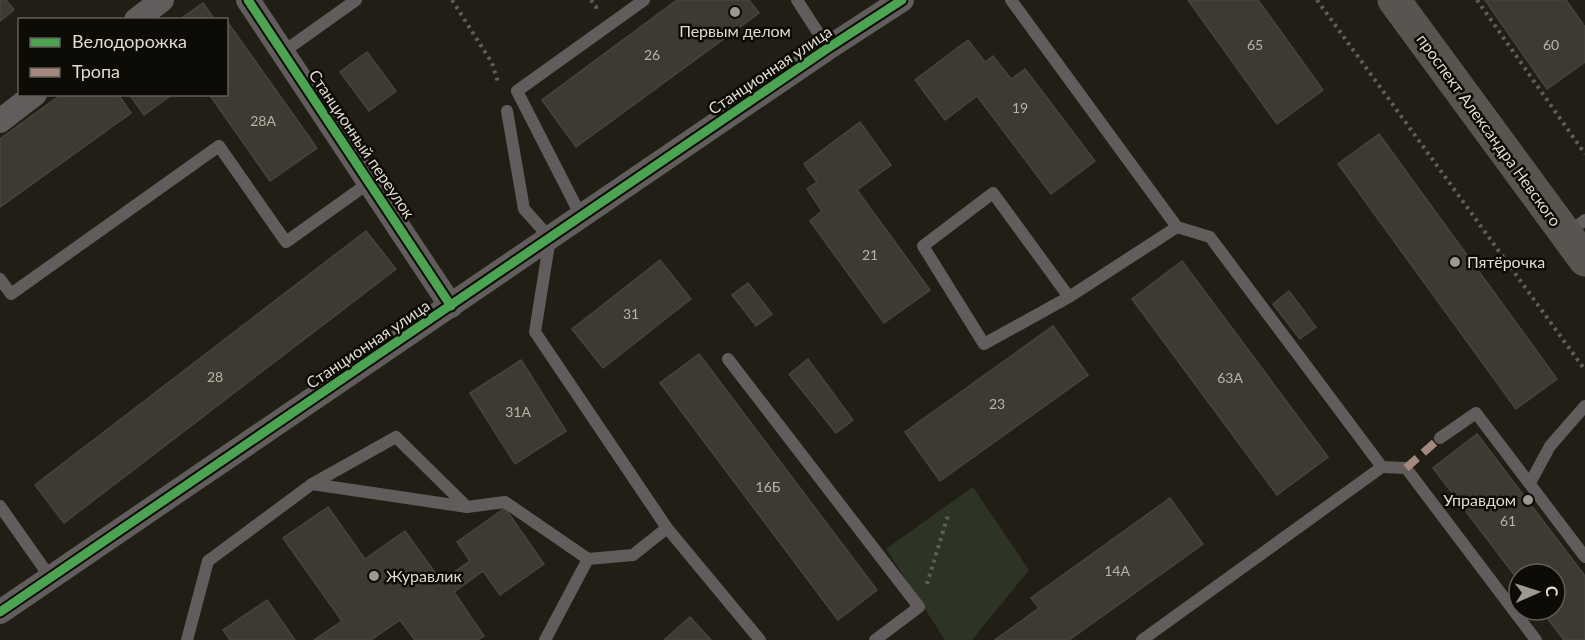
<svg xmlns="http://www.w3.org/2000/svg" width="1585" height="640" font-family="Lato,sans-serif">
<rect width="100%" height="100%" fill="#211e15"/>
<!-- green -->
<polygon fill="#2d3425" points="973,487 1029,570 972,640 945,640 886,549"/>
<!-- building -->
<g fill="#3d3a31" stroke="#46443d" stroke-width="1.5">
<polygon points="0,0 6,0 14,10 0,21"/>
<polygon points="677,0 749,0 759,13 576,147 542,100"/>
<polygon points="1188,0 1258,0 1323,90 1277,124"/>
<polygon points="1485,0 1566,0 1585,27 1585,62 1547,89"/>
<polygon points="203,3 215,20 179,20"/>
<polygon points="226,20 317,148 270,181 209,94 226,94"/>
<polygon points="968,40 985,62 993,56 1011,79 1025,69 1095,161 1051,194 977,96 945,120 915,80"/>
<polygon points="367,52 396,91 369,111 340,72"/>
<polygon points="62,94 118,94 131,113 0,207 0,139"/>
<polygon points="129,94 173,94 144,115"/>
<polygon points="860,122 891,165 857,190 930,290 884,323 810,221 822,211 807,189 817,182 804,164"/>
<polygon points="1379,134 1557,379 1516,409 1338,164"/>
<polygon points="366,231 396,269 64,523 35,485"/>
<polygon points="660,260 691,299 603,368 572,329"/>
<polygon points="1182,261 1328,457 1277,495 1132,299"/>
<polygon points="748,283 772,314 756,326 732,295"/>
<polygon points="1289,291 1316,327 1300,339 1273,304"/>
<polygon points="1053,326 1088,375 940,481 905,432"/>
<polygon points="699,354 877,590 838,620 660,383"/>
<polygon points="808,359 853,420 836,433 789,374"/>
<polygon points="521,360 566,431 515,464 470,393"/>
<polygon points="1477,434 1585,576 1585,640 1564,640 1541,610 1555,610 1555,574 1519,574 1519,581 1433,468"/>
<polygon points="1170,498 1203,544 1069,640 995,640 1039,608 1031,598"/>
<polygon points="328,507 365,559 405,531 441,581 470,561 457,542 505,508 544,564 500,595 483,571 454,592 484,636 478,640 415,640 400,620 371,640 314,640 342,621 283,538"/>
<polygon points="267,600 295,640 230,640 223,630"/>
<polygon points="690,617 711,640 664,640"/>
</g>
<g fill="none" stroke-linecap="round" stroke-linejoin="round">
<!-- path -->
<g stroke="#605d5a" stroke-width="4" stroke-dasharray="3 4.5" stroke-linecap="butt">
<polyline points="452,0 492,63 498,82"/>
<polyline points="591,0 596,7 599,6"/>
<polyline points="1317,0 1585,370"/>
<polyline points="1477,0 1585,154"/>
<polyline points="927,584 949,512"/>
</g>
<!-- service -->
<g stroke="#605d5c" stroke-width="12">
<polyline points="797,0 828,48"/>
<polyline points="1011,0 1177,227 1210,237 1382,467 1406,468 1536,640"/>
<polyline points="283,52 356,0"/>
<polyline points="507,111 524,209 550,238 535,332 667,528 760,640"/>
<polyline points="581,216 517,91 644,0"/>
<polyline points="1567,234 1585,220"/>
<polyline points="0,279 11,294 219,146 286,242 370,182"/>
<polyline points="1069,297 993,193 923,246 984,344 1069,297 1177,227"/>
<polyline points="728,359 919,607 875,640"/>
<polyline points="1440,438 1476,413 1585,557"/>
<polyline points="1530,483 1550,446 1585,406"/>
<polyline points="312,484 396,437 467,507"/>
<polyline points="0,506 50,577"/>
<polyline points="187,640 208,561 312,484 467,507 505,502 588,559 633,555 667,528"/>
<polyline points="545,640 588,559"/>
<polyline points="1142,640 1382,467"/>
</g>
<!-- minor -->
<g stroke="#605d5c" stroke-width="24">
<polyline points="248,0 451,306"/>
<polyline points="136,20 162,0"/>
<polyline points="0,121 35,94"/>
<polyline points="0,612 828,48 902,0"/>
</g>
<!-- secondary -->
<polyline stroke="#585551" stroke-width="33" points="1394,0 1585,260"/>
<!-- quiet -->
<polyline stroke="#a5887d" stroke-width="8" stroke-dasharray="15 8" stroke-linecap="butt" points="1406,468 1440,438"/>
<!-- cycleway casing -->
<g stroke="#0d0b05" stroke-width="13">
<g id="cycleway">
<polyline points="248,0 451,306"/>
<polyline points="0,612 828,48 902,0"/>
</g>
</g>
<!-- cycleway -->
<use href="#cycleway" stroke="#4ca352" stroke-width="9"/>
</g>
<!-- markers -->
<g fill="#9c9a8f" stroke="#0d0b05" stroke-width="2">
<circle cx="735" cy="12" r="6"/>
<circle cx="1455" cy="262" r="6"/>
<circle cx="1528" cy="500" r="6"/>
<circle cx="374" cy="576" r="6"/>
</g>
<g text-anchor="middle" stroke-width="5" stroke-linejoin="round" paint-order="stroke">
<!-- number labels -->
<g font-size="14" fill="#b6b4a9">
<text x="1255" y="50">65</text>
<text x="1551" y="50">60</text>
<text x="652" y="60">26</text>
<text x="1020" y="113">19</text>
<text x="263" y="126">28А</text>
<text x="870" y="260">21</text>
<text x="631" y="319">31</text>
<text x="215" y="382">28</text>
<text x="1230" y="383">63А</text>
<text x="997" y="409">23</text>
<text x="518" y="417">31А</text>
<text x="768" y="492">16Б</text>
<text x="1508" y="526">61</text>
<text x="1117" y="576">14А</text>
</g>
<!-- poi labels -->
<g font-size="16" fill="#dfdcd1" stroke="#0d0b05" text-anchor="start">
<text x="735" y="37" text-anchor="middle">Первым делом</text>
<text x="1467" y="268">Пятёрочка</text>
<text x="1516" y="506" text-anchor="end">Управдом</text>
<text x="386" y="582">Журавлик</text>
</g>
<!-- street labels -->
<g font-size="16" fill="#dfdcd1" stroke="#0d0b05">
<text transform="translate(770 70) rotate(-34)" y="6">Станционная улица</text>
<text transform="translate(1489 130) rotate(54)" y="6">проспект Александра Невского</text>
<text transform="translate(362 144) rotate(56)" y="6">Станционный переулок</text>
<text transform="translate(368 344) rotate(-34)" y="6">Станционная улица</text>
</g>
</g>
<!-- legend -->
<rect x="18" y="18" width="210" height="78" fill="#0d0b05" stroke="#615f57" stroke-width="1.5"/>
<rect x="30" y="38" width="30" height="9" fill="#4ca352" stroke="#615f57" stroke-width="1.5"/>
<text x="72" y="48" font-size="18" fill="#dfdcd1">Велодорожка</text>
<rect x="30" y="68" width="30" height="9" fill="#a5887d" stroke="#615f57" stroke-width="1.5"/>
<text x="72" y="78" font-size="18" fill="#dfdcd1">Тропа</text>
<!-- north arrow -->
<g transform="translate(1537 592) rotate(87)"><circle r="28" fill="#0d0b05" stroke="#615f57" stroke-width="1.5"/>
<path d="M0-4.5L10 22L0 15L-10 22Z" fill="#9c9a8f"/>
<text y="-9" font-size="16" font-weight="bold" text-anchor="middle" fill="#dfdcd1">С</text>
</g>
</svg>
